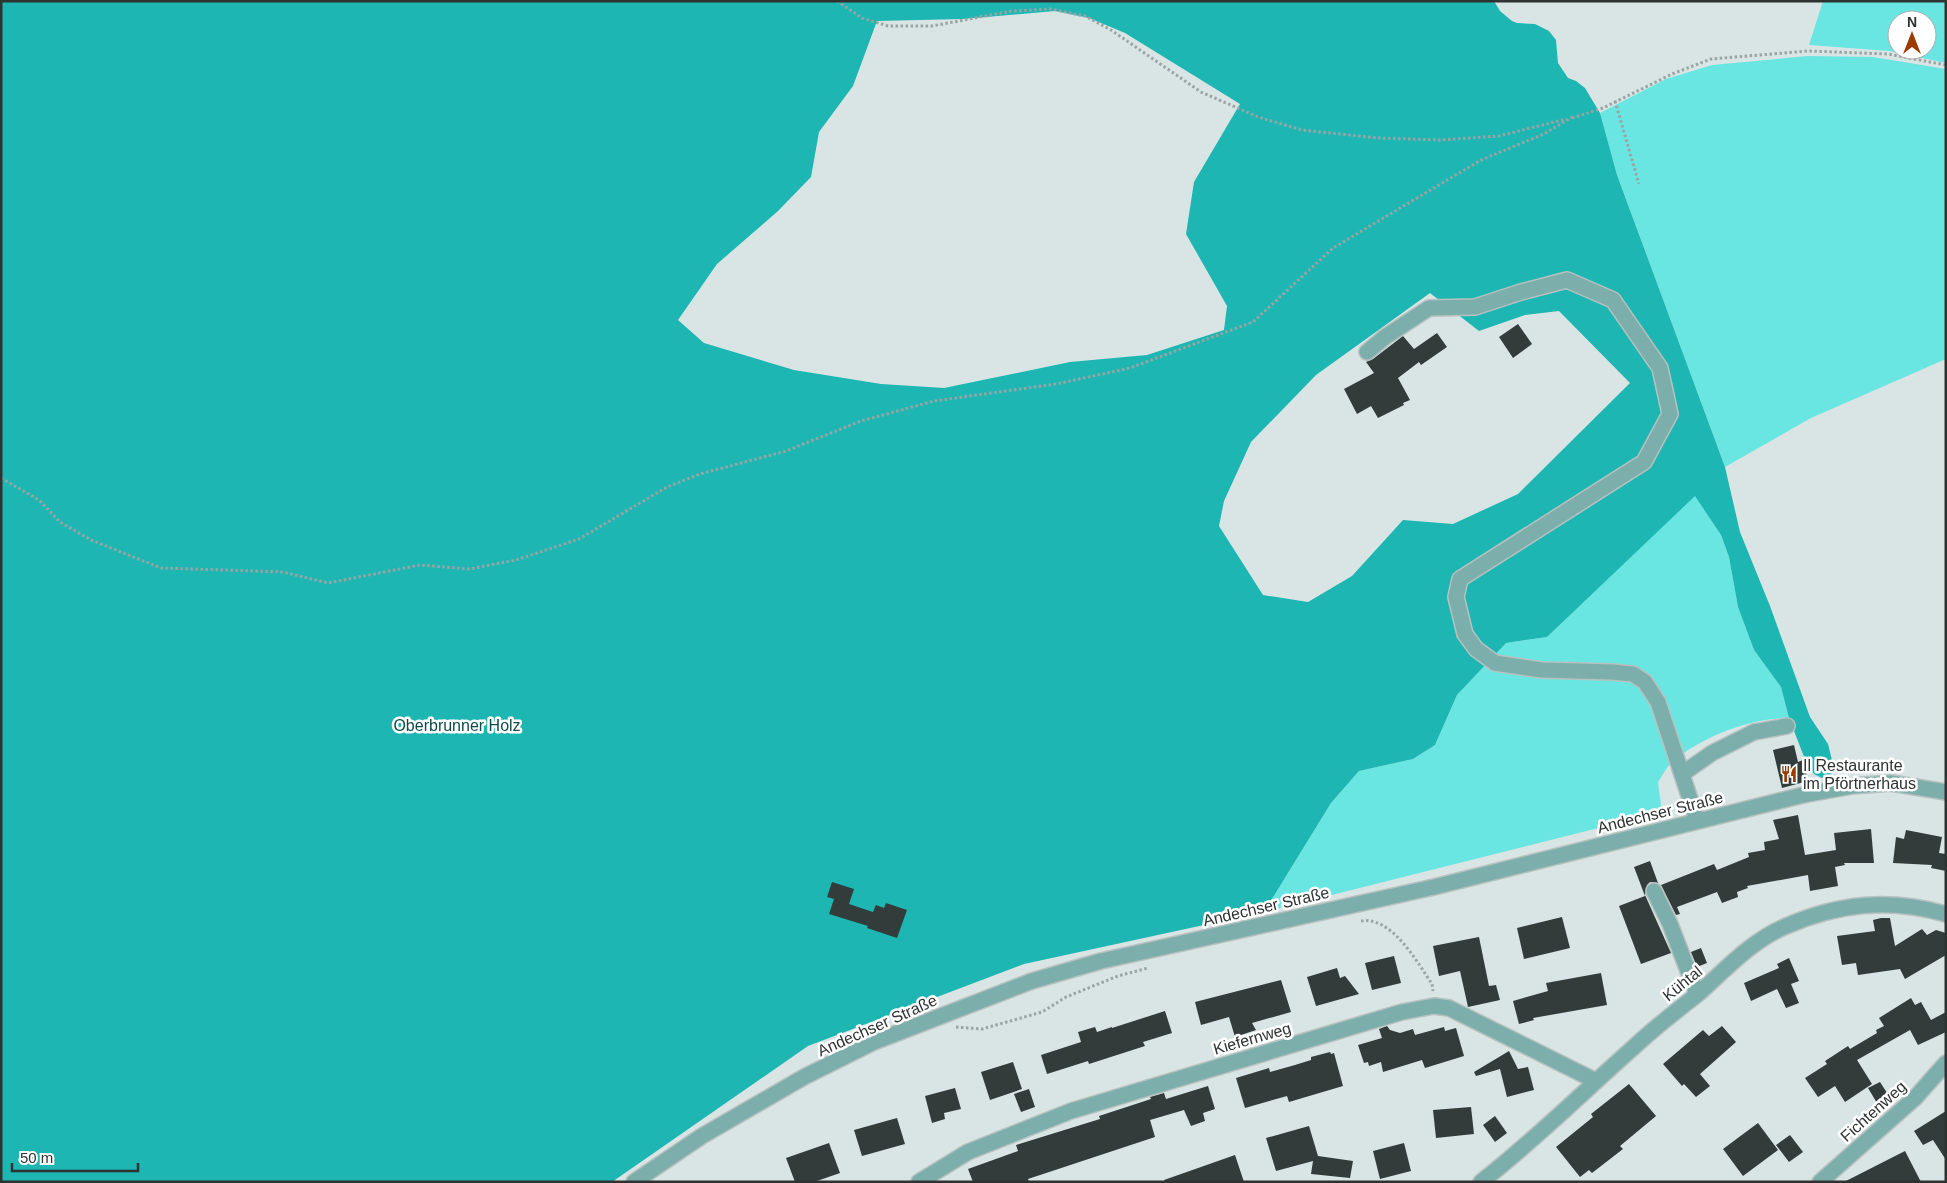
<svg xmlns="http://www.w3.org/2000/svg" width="1947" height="1183" font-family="Helvetica,sans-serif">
<rect width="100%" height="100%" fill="#d9e5e4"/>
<!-- green -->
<g fill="#6ae6e2" fill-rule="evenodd">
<path d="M1823,1H1946V63L1889,51L1809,45ZM1897,20H1927V50H1897Z"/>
<polygon points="1808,56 1873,57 1946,69 1946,359 1811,418 1725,467 1617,175 1600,113 1666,79 1712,65"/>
<path d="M1695,495L1721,535L1729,557L1738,607L1754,650L1781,687L1789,718C1750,718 1701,737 1671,763C1666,768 1662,776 1658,782L1662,812L1264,912L1331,803L1359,771L1413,759L1435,745L1457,695L1506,643L1547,637Z"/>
</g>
<!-- forest -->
<path fill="#1db6b3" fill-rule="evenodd" d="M1,1H1494L1500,11L1512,21L1517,23L1535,24L1549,31L1556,40L1558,63L1568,78L1576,81L1585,88L1600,113L1617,175L1725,467L1740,532L1770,606L1810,717L1828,744L1832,760V774L1822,778L1814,774L1806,762L1789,718L1781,687L1754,650L1738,607L1729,557L1721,535L1695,496L1547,637L1506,643L1457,695L1435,745L1413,759L1359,771L1331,803L1264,912L1024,964L808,1046L612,1182H1ZM1055,11L1089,18L1125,33L1240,104L1194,182L1186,234L1227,306L1224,330L1147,355L1070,362L944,388L881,384L794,370L704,343L678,320L717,264L778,211L811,177L819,132L853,86L877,21L963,19ZM1430,293L1479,331L1525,315L1559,311L1630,383L1518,494L1453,524L1403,520L1352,576L1308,602L1263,595L1219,526L1224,501L1251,442L1316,375Z"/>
<!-- building -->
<g fill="#313c3b">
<polygon points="1518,324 1532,344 1513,358 1499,337"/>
<polygon points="1437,333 1447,347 1421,365 1419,362 1398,378 1410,400 1403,403 1404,405 1378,418 1371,406 1357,414 1344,389 1374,373 1366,362 1373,359 1403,336 1414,349"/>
<polygon points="1794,745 1798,762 1803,760 1808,781 1782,788 1773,750"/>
<polygon points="1798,815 1805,855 1836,850 1834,833 1871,829 1874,863 1844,863 1845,865 1835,867 1838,886 1810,891 1808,875 1747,886 1748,888 1737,892 1738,897 1722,903 1717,892 1677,907 1680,914 1676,915 1661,885 1714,864 1717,870 1749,857 1748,853 1765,850 1764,842 1779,839 1773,820"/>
<polygon points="1906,830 1942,837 1939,853 1946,854 1946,871 1931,868 1932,865 1893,863 1896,837 1904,839"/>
<polygon points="1650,861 1658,883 1650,882 1647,885 1645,895 1671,953 1641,964 1619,906 1645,896 1634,867"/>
<polygon points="832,882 854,889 849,904 873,912 876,905 884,908 886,903 907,910 897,938 867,928 868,926 829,914 834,899 827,897"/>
<polygon points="1562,917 1570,948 1524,959 1517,928"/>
<polygon points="1881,918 1890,918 1895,946 1922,929 1927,935 1936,930 1946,933 1946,955 1905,979 1900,969 1858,975 1856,963 1842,965 1837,936 1875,931 1873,920"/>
<polygon points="1479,937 1489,986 1496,985 1500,1000 1468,1007 1460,971 1439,976 1433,946"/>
<polygon points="1701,948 1707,963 1697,967 1691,952"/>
<polygon points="1394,956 1401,983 1372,990 1365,963"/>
<polygon points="1789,958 1799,981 1791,984 1799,1003 1786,1008 1777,989 1751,1001 1744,983 1779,968 1777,964"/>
<polygon points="1337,968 1340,978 1345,976 1359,994 1316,1006 1307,977"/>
<polygon points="1601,973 1607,1005 1533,1018 1534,1020 1519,1024 1513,1001 1548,991 1546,983"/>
<polygon points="1281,980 1291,1012 1252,1023 1256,1030 1235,1037 1229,1017 1201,1025 1195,1002"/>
<polygon points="1911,998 1915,1005 1921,1002 1931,1020 1946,1012 1946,1032 1918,1045 1910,1030 1857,1060 1872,1084 1845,1102 1835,1086 1818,1097 1805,1078 1827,1064 1825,1061 1848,1046 1850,1049 1877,1033 1876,1030 1884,1026 1879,1018"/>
<polygon points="1165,1011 1172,1033 1143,1042 1145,1046 1089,1064 1088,1061 1047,1074 1041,1055 1081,1042 1078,1032 1095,1027 1097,1032 1112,1027 1112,1028"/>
<polygon points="1387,1026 1390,1030 1400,1033 1413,1029 1415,1035 1444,1027 1445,1031 1456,1028 1464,1056 1425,1068 1422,1060 1383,1072 1381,1062 1369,1066 1368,1062 1364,1063 1358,1045 1382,1038 1379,1029"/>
<polygon points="1722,1026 1736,1042 1700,1074 1710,1086 1696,1097 1684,1084 1682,1086 1663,1064 1703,1030 1709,1036"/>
<polygon points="1509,1051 1518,1069 1528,1067 1534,1090 1507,1097 1500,1069 1476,1076 1474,1072"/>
<polygon points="1330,1052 1331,1054 1334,1053 1343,1086 1289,1102 1287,1096 1245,1108 1236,1078 1269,1068 1270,1072 1295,1065 1311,1060 1311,1057"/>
<polygon points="1013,1062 1022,1089 990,1100 981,1072"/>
<polygon points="1880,1082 1889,1096 1877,1103 1868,1088"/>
<polygon points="1629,1084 1656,1116 1620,1146 1623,1149 1592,1173 1589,1170 1580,1177 1556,1147 1593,1117 1591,1114"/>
<polygon points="1208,1086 1215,1109 1203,1113 1205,1121 1191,1126 1184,1110 1150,1120 1155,1137 1028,1179 1029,1182 973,1182 968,1169 1018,1151 1016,1145 1100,1119 1099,1116 1151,1099 1150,1097 1164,1093 1166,1099"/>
<polygon points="955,1088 961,1109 944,1113 945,1119 932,1123 925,1096"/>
<polygon points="1029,1089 1035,1107 1021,1112 1014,1094"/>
<polygon points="1471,1107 1474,1134 1436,1138 1433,1110"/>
<polygon points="1946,1111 1946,1160 1933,1140 1923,1145 1914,1131"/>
<polygon points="1495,1116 1507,1133 1495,1142 1483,1125"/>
<polygon points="897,1118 905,1144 862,1156 854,1130"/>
<polygon points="1758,1123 1778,1150 1743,1176 1723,1149"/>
<polygon points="1309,1126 1318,1156 1353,1161 1350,1178 1311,1174 1313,1161 1276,1171 1266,1138"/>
<polygon points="1790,1135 1803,1152 1789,1162 1776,1145"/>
<polygon points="829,1143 840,1173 814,1182 795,1182 786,1158"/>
<polygon points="1404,1143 1411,1171 1380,1179 1373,1151"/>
<polygon points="1905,1151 1921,1182 1844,1182"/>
<polygon points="1235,1155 1244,1182 1165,1182 1164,1180"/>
</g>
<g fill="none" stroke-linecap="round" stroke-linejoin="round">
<!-- minor casing -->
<g stroke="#b7c1c0" stroke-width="18">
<g id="minor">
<polyline points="1367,352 1385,337 1429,308 1475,307 1521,292 1567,280 1613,300 1660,368 1670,414 1644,462 1460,579 1456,597 1465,634 1476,649 1495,663 1542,670 1612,672 1633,674 1645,682 1658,702 1697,820"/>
<polyline points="1682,774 1712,753 1754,732 1787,726"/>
<polyline points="1654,891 1670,924 1697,994"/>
<polyline points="634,1182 702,1136 804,1077 874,1042 1032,981 1101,961 1434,887 1803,795 1852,786 1891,783 1946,792"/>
<polyline points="919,1182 968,1152 1071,1111 1402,1012 1434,1006 1449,1008 1596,1081"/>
<path d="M1481,1182C1535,1140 1583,1092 1634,1047C1654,1028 1676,1011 1698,994C1725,970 1750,942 1784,927C1838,903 1889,898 1946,914"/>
<polyline points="1820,1182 1915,1098 1946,1063"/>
</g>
</g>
<!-- path -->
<g stroke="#9aa4a3" stroke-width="3" stroke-dasharray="2.5 2.5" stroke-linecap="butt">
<polyline points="837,1 862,18 888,26 932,26 1012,11 1051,9 1085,16 1111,30 1201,92 1258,117 1302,130 1378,138 1441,140 1499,136 1566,119"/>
<polyline points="1615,101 1639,184"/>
<polyline points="1572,118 1603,108 1672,74 1711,59 1808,51 1888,54 1946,65"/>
<polyline points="1,478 39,500 60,522 91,540 161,568 283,572 328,583 420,565 469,569 516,560 579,539 667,487 700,474 786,451 861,421 934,401 1056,384 1130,368 1253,322 1333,248 1481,160 1544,134 1572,117"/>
<path d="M1361,921C1392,916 1417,962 1432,984L1433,991"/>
<polyline points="956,1027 982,1029 1042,1012 1066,997 1118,976 1148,968"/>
</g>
<!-- minor -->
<use href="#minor" stroke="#7caeab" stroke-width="15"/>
</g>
<!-- icons -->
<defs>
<g id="restaurant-bare" transform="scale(1.35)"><path d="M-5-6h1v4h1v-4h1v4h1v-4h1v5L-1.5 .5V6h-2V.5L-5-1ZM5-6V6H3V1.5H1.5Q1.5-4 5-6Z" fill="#9d3a00" stroke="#fff" stroke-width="2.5" paint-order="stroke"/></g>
</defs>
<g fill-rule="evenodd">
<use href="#restaurant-bare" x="1789" y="774"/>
</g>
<g text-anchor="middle" stroke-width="5" stroke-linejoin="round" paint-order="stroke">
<!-- park labels -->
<g font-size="16" fill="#0e4b49" stroke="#fff">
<text x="457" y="731">Oberbrunner Holz</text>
</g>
<!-- poi labels -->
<g font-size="16" fill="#2e3332" stroke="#fff" text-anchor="start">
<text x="1803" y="771">Il Restaurante<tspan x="1803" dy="18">im Pförtnerhaus</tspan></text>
</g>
<!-- street labels -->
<g font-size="16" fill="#2e3332" stroke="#fff">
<text transform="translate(1660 812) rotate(-14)" y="6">Andechser Straße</text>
<text transform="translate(1266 906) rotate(-13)" y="6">Andechser Straße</text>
<text transform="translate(1682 983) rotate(-39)" y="6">Kühtal</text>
<text transform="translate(877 1025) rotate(-24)" y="6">Andechser Straße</text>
<text transform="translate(1252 1038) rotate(-16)" y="6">Kiefernweg</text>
<text transform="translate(1873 1111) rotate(-42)" y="6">Fichtenweg</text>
</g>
</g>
<!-- border -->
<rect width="1947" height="1183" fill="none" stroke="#2e3332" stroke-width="5"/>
<!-- north arrow -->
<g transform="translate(1912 35)"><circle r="24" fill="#ffffff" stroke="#abadad"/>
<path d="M0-4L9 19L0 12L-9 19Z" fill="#9d3a00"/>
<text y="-8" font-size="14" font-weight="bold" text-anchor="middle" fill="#2e3332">N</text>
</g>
<!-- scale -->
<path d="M12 1163v8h126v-8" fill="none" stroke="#2e3332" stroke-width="2.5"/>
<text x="20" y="1163" font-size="15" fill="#2e3332" stroke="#ffffff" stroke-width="4" paint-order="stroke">50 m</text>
</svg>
